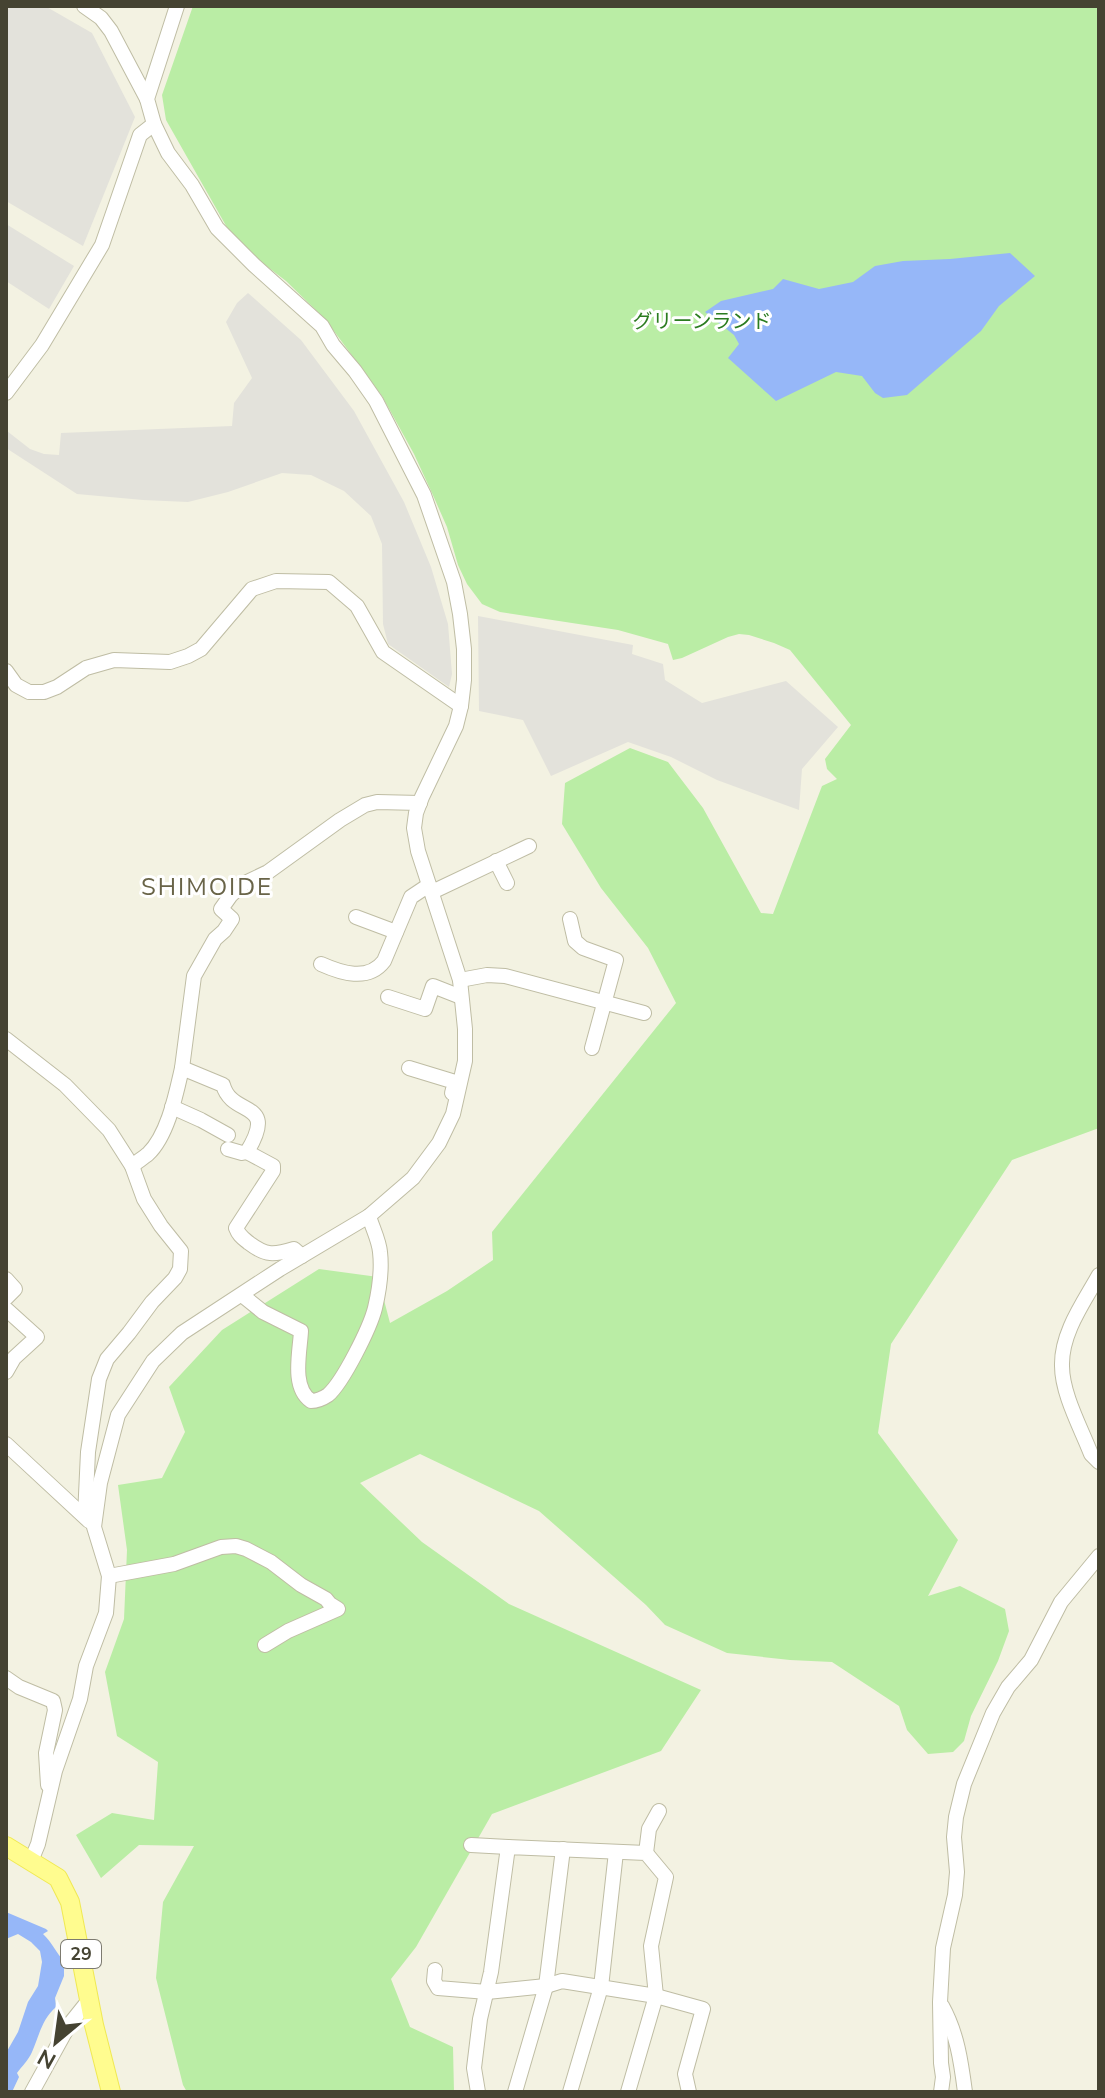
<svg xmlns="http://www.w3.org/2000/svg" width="1105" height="2098" font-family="'Nunito Sans','Noto Sans JP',sans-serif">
<rect width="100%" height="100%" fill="#f3f2e2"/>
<!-- green -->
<polygon fill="#baeda5" points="193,6 1099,6 1099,1128 1012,1160 891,1344 878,1433 958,1540 928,1596 960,1586 1005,1609 1009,1631 998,1661 971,1716 964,1741 953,1752 928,1754 907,1730 899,1706 832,1662 790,1660 727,1653 665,1625 646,1605 539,1511 420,1454 360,1483 422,1542 509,1604 701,1690 661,1751 492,1814 416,1947 391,1979 410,2027 453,2047 454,2092 187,2092 183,2085 156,1978 163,1902 194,1846 139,1845 101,1878 76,1835 112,1813 154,1820 158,1762 117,1736 105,1672 124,1619 127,1550 118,1485 162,1478 185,1432 169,1387 222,1330 319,1269 378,1277 390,1323 447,1291 493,1260 492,1232 676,1003 648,948 601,888 562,824 565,783 630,748 668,762 703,808 761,913 773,914 822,786 837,779 827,769 825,759 851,725 790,650 774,643 749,635 739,634 728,637 682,658 673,660 668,644 618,630 500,612 482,604 467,584 458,565 447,527 432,493 414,454 382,396 325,319 286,281 252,255 229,231 166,120 162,95"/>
<!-- parking -->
<g fill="#e3e2db">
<polygon points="6,6 45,6 92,33 135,117 83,246 6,201"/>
<polygon points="6,224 74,266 49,309 6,281"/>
<polygon points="248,293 301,340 354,411 404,502 431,567 448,624 452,674 449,687 388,644 383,624 382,544 371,516 344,491 311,475 282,473 228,492 188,502 143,500 77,494 6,448 6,421 7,431 30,449 44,454 59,455 61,433 232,426 234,403 252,378 226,322 237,303"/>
<polygon points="478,616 633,645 632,654 663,664 665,680 702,703 786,681 838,727 802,769 799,810 717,780 671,757 628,742 551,776 523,720 479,711"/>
</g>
<!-- water -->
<g fill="#96b7f8">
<polygon points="1010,253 1035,276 999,306 981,331 907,395 883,398 875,393 862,376 836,372 776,401 728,358 739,344 734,335 705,312 721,301 773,289 783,279 819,289 853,282 875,266 903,261 950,259"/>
<path d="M6,1912L46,1929L48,1931L43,1934C52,1942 56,1953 64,1961V1976L55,1998L56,2007C42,2019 39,2036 32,2052C28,2061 22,2066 17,2073L19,2077L12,2092H6V2053L18,2032L28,2002L38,1986L42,1962L40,1951L31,1942L18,1934L6,1939Z"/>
</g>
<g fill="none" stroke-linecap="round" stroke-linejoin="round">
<!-- minor casing -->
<g stroke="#bfbda4" stroke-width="16">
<g id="minor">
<polyline points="84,6 101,18 111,31 147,99"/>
<polyline points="6,393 42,345 102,245 140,135 154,124"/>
<polyline points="6,671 16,685 29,692 44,692 57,687 86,668 114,660 170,662 188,656 201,649 252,589 276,581 329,582 357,606 383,652 461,706"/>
<polyline points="496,861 507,883"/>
<polyline points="432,892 529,846"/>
<polyline points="356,917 396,932"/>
<polyline points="570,919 575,941 583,948 616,960 592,1048"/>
<path d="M321,964C341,973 368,982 384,961L411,897L429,885"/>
<polyline points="460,980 487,975 505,976 644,1013"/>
<polyline points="388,997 425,1009 433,986 461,997"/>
<polyline points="6,1039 65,1085 109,1130 132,1166 144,1199 161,1226 181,1251 180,1269 175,1278 152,1302 129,1333 107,1359 99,1379 88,1452 85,1516"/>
<polyline points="182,1068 194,976 215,939 224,931 232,919 221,909 231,895 243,884 268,872 340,820 365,805 377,802 420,803"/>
<polyline points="409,1068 455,1082 452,1093"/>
<polyline points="172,1107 201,1120 228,1135"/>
<polyline points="228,1149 242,1153 247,1152"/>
<path d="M132,1166C137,1162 143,1158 148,1154C168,1135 176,1094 182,1068L223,1085C232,1118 279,1099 247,1152L273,1166V1171L236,1228C239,1236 243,1238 249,1243C266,1256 274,1255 294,1249L302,1256"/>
<path d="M1099,1275C1084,1302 1061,1333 1062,1366C1062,1394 1081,1428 1091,1454L1099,1462"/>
<polyline points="6,1279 15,1289 6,1298"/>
<path d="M242,1295L263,1312L301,1331C300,1352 291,1387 311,1401C317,1401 322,1399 328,1395C343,1382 370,1328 375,1308C379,1291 382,1269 380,1252C379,1240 372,1227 369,1216"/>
<polyline points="6,1309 37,1337 14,1358 6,1372"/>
<polyline points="6,1444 89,1521"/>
<polyline points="109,1576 174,1564 221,1547 236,1546 246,1549 271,1562 301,1585 326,1599 330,1604 338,1609 288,1631 265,1645"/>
<polyline points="6,1678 19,1687 53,1701 55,1710 46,1753 48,1785"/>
<polyline points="471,1845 508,1847"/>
<polyline points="646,1853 649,1829 659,1811"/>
<polyline points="31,1861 38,1844 55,1771 80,1699 86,1666 106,1613 109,1576 94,1527 100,1483 118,1415 153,1361 182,1333 280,1269 369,1216 413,1178 439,1143 453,1114 465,1061 465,1029 460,980 418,851 414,828 416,813 422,797 456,726 461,706 464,680 464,649 460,614 454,582 424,495 376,401 355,371 333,345 322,326 254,265 217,228 192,185 168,153 154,124 147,99 177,6"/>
<polyline points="435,1970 434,1981 438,1988 487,1992 546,1986 562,1981 656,1996 703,2009 685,2074 689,2092"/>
<path d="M942,2006C957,2033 961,2061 965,2092"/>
<polyline points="32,2092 69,2025 89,2000"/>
<polyline points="478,2092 474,2068 480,2019 491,1972 508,1847 646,1853 666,1877 651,1946 656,1996 628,2092"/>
<polyline points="515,2092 546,1986 563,1849"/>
<polyline points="570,2092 601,1987 616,1852"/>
<polyline points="941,2092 943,2077 941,2063 940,2002 943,1948 955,1895 957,1872 954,1837 956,1817 964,1784 993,1713 1008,1687 1031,1660 1061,1602 1099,1556"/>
</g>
</g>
<!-- major casing -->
<g stroke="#f0e953" stroke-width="20">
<polyline id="major" points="6,1846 58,1878 70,1902 94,2025 111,2092"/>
</g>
<!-- minor -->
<use href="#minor" stroke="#fff" stroke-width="14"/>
<!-- major -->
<use href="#major" stroke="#fffc8f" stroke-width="18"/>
</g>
<g text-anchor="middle" stroke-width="6" stroke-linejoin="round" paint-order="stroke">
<!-- shield labels -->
<rect fill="#fff" stroke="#7d7b70" stroke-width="2" x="61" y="1940" width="40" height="28" rx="6"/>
<g font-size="18" font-weight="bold" fill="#454332">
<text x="81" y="1960">29</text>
</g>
<!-- park labels -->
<g font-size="20" fill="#2b7c20" stroke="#fff">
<text x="702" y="328">グリーンランド</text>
</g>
<!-- quarter labels -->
<g font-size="24" letter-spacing="2" fill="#696448" stroke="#fff">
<text x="207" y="895">SHIMOIDE</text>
</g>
</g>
<!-- border -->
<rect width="1105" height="2098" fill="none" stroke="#454332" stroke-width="16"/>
<!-- north arrow -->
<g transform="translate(56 2042) rotate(209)" stroke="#ffffff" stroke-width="6" paint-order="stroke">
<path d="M0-6L14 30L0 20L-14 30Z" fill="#454332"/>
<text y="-12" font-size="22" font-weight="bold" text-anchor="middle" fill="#454332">N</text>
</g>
</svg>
